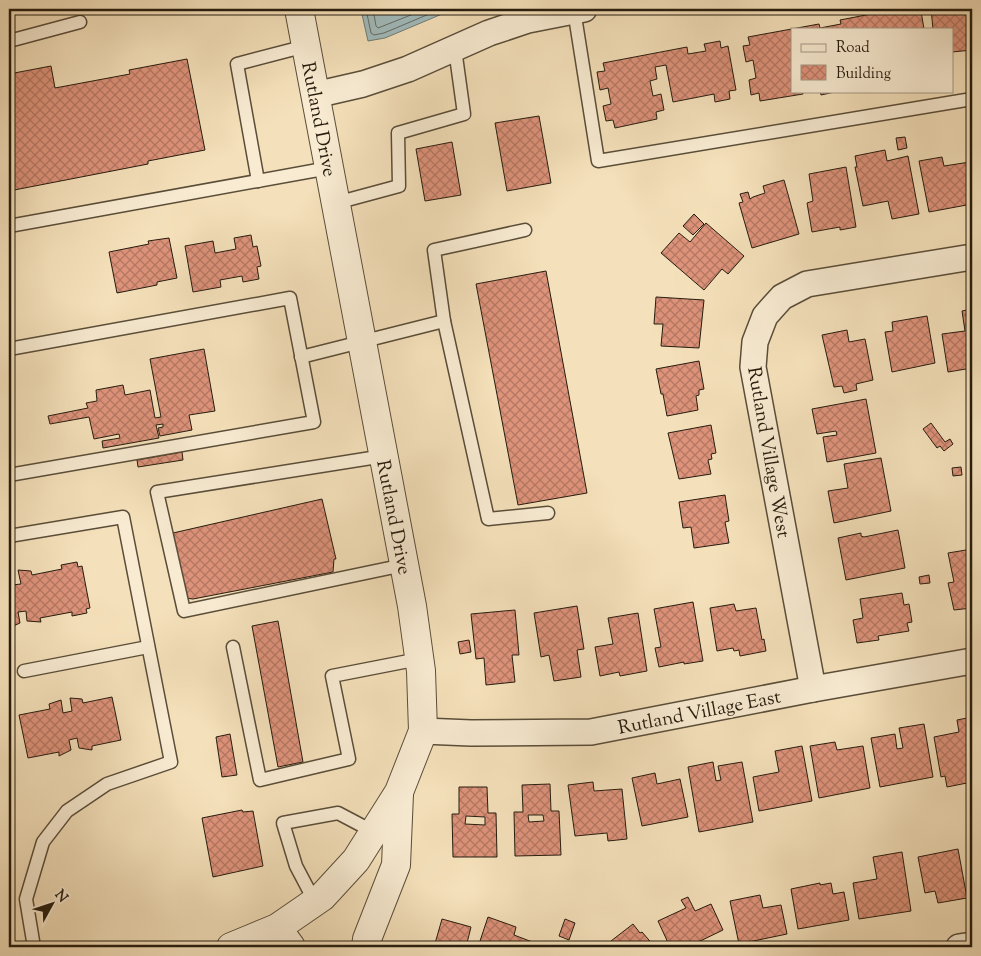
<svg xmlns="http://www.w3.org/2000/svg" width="981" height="956" font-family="'Sorts Mill Goudy',serif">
<defs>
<pattern id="building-cross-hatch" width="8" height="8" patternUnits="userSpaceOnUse" patternTransform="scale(1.25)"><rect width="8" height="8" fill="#de937b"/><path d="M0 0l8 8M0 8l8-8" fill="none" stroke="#b47763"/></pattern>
</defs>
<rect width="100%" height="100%" fill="#f4e0ba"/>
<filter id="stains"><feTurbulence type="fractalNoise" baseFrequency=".004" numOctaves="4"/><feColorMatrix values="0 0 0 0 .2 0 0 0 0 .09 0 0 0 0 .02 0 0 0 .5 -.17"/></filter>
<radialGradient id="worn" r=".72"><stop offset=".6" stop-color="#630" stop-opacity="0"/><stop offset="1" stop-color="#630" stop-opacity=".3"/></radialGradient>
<!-- water -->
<polygon fill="#a1babb" stroke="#707b76" points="364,9 454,9 385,38 368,41 361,10"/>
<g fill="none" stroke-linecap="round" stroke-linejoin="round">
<!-- shore -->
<g stroke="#646b64" stroke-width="1">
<polyline points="366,9 371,33 374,35 384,33 441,9"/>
<polyline points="373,9 376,26 378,28 426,9"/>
</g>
</g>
<!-- building -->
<g fill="url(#building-cross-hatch)" stroke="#261c0e" fill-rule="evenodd">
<polygon points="897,9 912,9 913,13 921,11 924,29 792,29 792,91 803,91 803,94 760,101 759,93 751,95 749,80 756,78 753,60 746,62 743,46 750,45 748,37 819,24 820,28 841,24 840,20"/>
<polygon points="931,9 972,9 972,50 952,52 952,29 933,29"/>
<polygon points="720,41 721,48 728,46 736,90 729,91 730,99 715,102 714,94 673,102 666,65 655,67 657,79 650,81 653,96 661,94 664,110 656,112 657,119 615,128 613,120 606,121 603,106 611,104 608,88 600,90 597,72 605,71 603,63 687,47 688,54 706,51 704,44"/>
<polygon points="187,59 205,150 148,161 148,164 9,191 9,74 51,66 55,88 130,74 129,70"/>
<polygon points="820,91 839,91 821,95"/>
<polygon points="539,116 551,183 507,191 495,123"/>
<polygon points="905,137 907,148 898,150 896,138"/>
<polygon points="452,142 461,195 425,201 416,149"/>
<polygon points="885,150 887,161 908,156 919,214 892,219 888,201 863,206 855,167 857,167 855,156"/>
<polygon points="942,157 944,166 970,162 972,173 972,204 929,212 919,161"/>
<polygon points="846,167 856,227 840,230 840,227 812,232 807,203 813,201 809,174"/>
<polygon points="784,180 799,234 752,248 739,203 743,202 740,194 748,192 750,199 753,197 765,193 763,186"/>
<polygon points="694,214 704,224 693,235 683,226"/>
<polygon points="706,223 744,256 728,274 722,269 704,290 661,253 679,233 690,242"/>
<polygon points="251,235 253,247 257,246 261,266 257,267 259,279 243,282 242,276 220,280 221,287 193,292 185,246 213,241 215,253 236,249 234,238"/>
<polygon points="169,238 177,278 157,282 157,285 117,293 109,252 149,244 148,241"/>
<polygon points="546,271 587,493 518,505 476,284"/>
<polygon points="656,297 704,300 699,348 661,346 663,324 654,324"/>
<polygon points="972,309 972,368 948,372 942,334 965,331 962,311"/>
<polygon points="927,316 935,363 892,372 885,332 893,331 892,322"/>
<polygon points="847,330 849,342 865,339 873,380 856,384 857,390 844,393 842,386 834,387 822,335"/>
<polygon points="204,349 215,411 189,415 192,430 160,436 158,428 163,427 163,424 156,425 159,438 103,448 102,441 120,438 119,434 94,439 89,417 50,424 48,416 88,408 86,403 97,401 96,390 123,385 125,395 150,390 155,418 161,417 150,359"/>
<polygon points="699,361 704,389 699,390 699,395 696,396 698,410 667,416 663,394 661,394 656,369"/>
<polygon points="866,399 876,453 827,462 823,437 837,435 836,431 817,434 812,409"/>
<polygon points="931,423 945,442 950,439 953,444 944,451 940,446 937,448 923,429"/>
<polygon points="711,425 716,453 711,454 712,459 708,460 711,474 679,479 668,433"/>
<polygon points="182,452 183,460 138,467 137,460"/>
<polygon points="881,458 891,511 834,523 828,491 848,488 844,464"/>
<polygon points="961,467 962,475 953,476 952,468"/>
<polygon points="725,495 729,521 725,522 729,543 694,548 691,527 683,528 679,502"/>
<polygon points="322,499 336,559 334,559 333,572 193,599 184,598 173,533"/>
<polygon points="898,530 905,568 846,580 838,538 861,533 861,536 864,537"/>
<polygon points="972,549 972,608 954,610 948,583 954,582 948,553"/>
<polygon points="77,562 78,567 82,566 85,582 90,608 86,609 87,613 72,616 72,612 40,618 41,622 27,621 26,611 18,612 20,623 9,628 9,573 12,585 21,584 18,570 31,571 32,575 62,569 61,565"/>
<polygon points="929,575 930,583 920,584 919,577"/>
<polygon points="902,593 904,605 909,604 912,622 907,623 909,631 878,636 879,640 857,643 853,620 863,618 860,599"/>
<polygon points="693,602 703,661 684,664 684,662 659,667 655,648 661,647 654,609"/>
<polygon points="734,604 736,611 756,608 762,640 764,639 766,651 740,656 739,650 734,651 733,648 717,651 710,608"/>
<polygon points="577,606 584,649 577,650 581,677 554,681 549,655 541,657 534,613"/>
<polygon points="515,610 519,655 512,655 515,682 486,685 484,658 476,659 471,614"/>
<polygon points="638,613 647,671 620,676 619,672 600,676 595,647 613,644 608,618"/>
<polygon points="278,621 303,762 278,767 252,626"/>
<polygon points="469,640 471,652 460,654 458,642"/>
<polygon points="112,697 121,740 92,746 92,750 79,748 77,738 69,740 71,750 59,756 59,752 28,758 19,715 50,709 49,704 61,700 63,713 72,711 70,698 82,699 83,703"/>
<polygon points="972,717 972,782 947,787 945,776 941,777 934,737 959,732 957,720"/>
<polygon points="924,724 933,777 880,787 871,738 895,734 897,749 903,748 899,728"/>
<polygon points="230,734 237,775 222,777 216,737"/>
<polygon points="835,742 837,750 863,746 870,788 819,798 810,746"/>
<polygon points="802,746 812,801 759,811 753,777 779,772 775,751"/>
<polygon points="9,753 14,778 9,785"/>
<polygon points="713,762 716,781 721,780 718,766 742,762 753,822 699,832 688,767"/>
<polygon points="655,773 657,784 680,779 688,817 642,826 632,778"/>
<polygon points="593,782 594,791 622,789 627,839 608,841 607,833 575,836 568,785"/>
<path d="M550,784L551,811H559L561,855L515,856L514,812H523L522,785ZM528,815H543L544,821L529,822Z"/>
<path d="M459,787H487L488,813H496L497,857H453L452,814H459ZM466,816L485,817V825L465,824Z"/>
<polygon points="972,809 972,824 969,824 968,810"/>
<polygon points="242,810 243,812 253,811 263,866 213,877 202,818"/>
<polygon points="958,849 967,898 938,903 935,891 925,893 918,857"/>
<polygon points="902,852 911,911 859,919 853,883 877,879 873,857"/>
<polygon points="820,883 820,885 831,883 833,894 844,892 849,920 798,929 791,889"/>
<polygon points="760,895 763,908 781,905 787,934 739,944 730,901"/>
<polygon points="688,897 695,911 711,904 723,930 694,944 695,947 670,947 658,921 686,908 681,900"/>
<polygon points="488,917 516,927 514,935 535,943 534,947 478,947"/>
<polygon points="442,919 471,927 466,947 434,947"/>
<polygon points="565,919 575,923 569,940 559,936"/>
<polygon points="633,924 640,933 642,932 655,947 616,947 611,941"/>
</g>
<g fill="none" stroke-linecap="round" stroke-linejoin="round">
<!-- service casing -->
<g stroke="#5a4d39" stroke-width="15">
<g id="service">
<polyline points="574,10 598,161 972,99"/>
<polyline points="9,41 80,22"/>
<polyline points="258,181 237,64 306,46"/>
<polyline points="336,203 399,186 398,133 464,114 455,49"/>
<polyline points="9,226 329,168"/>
<polyline points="444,321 488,519 548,513"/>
<polyline points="9,349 290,298 314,422 9,475"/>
<polyline points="301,357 444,321 434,250 525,230"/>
<polyline points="384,456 157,492 184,611 404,565"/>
<polyline points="9,536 123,517 171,762 107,784 67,811 43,842 26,899 34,947"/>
<polyline points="233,647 260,780 349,759 332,676 419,659"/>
<polyline points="24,671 148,647"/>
<polyline points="315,902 296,866 283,823 338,813 374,832"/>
</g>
</g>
<!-- minor casing -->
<g stroke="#5a4d39" stroke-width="28">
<g id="minor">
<polyline points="315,95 363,84 408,69 489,33 528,20 584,9"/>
<polyline points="813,689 753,367 755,342 765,316 782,297 807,284 972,257"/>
<polyline points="423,731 471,733 591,732 813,689 972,661"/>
<polyline points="959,947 972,945"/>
</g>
</g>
<!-- tertiary casing -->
<g stroke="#5a4d39" stroke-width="30">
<g id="tertiary">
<polyline points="277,928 291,947"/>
<polyline points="231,947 277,928 322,897 356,860 399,792 423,731 421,671 412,606 299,9"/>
<polyline points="366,947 367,939 396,865 399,794"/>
</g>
</g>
<!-- service -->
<use href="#service" stroke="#f8ebd2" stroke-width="12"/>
<!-- minor -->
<use href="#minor" stroke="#f8ebd2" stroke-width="25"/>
<!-- tertiary -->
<use href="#tertiary" stroke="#f8ebd2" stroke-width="28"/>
</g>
<g text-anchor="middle" stroke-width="4" stroke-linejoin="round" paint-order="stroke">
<!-- street labels -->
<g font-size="19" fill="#261c0e" stroke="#f8ebd2">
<text transform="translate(320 119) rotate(79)" y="7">Rutland Drive</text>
<text transform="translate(770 452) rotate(80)" y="7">Rutland Village West</text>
<text transform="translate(395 517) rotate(79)" y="7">Rutland Drive</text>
<text transform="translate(699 711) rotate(-11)" y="7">Rutland Village East</text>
</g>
</g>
<!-- margin -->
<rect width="981" height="956" fill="none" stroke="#f4e0ba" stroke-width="30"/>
<rect x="10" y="10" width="961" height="936" fill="none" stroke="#261c0e" stroke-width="2.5"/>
<rect x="15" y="15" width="951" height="926" fill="none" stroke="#261c0e"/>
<!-- legend -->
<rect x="791" y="28" width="162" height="65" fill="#f8ebd2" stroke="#a49884"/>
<rect x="801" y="44" width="25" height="8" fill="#f8ebd2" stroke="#a49884"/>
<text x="836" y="52" font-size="15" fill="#261c0e">Road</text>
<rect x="801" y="65" width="25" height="15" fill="url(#building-cross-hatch)" stroke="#a49884"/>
<text x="836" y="78" font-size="15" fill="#261c0e">Building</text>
<!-- north arrow -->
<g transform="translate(52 904) rotate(50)" stroke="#f8ebd2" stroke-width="4" paint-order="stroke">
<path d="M0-4L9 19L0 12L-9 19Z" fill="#261c0e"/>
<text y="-8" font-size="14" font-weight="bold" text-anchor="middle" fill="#261c0e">N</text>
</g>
<rect width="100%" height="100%" filter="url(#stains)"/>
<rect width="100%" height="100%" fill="url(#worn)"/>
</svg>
